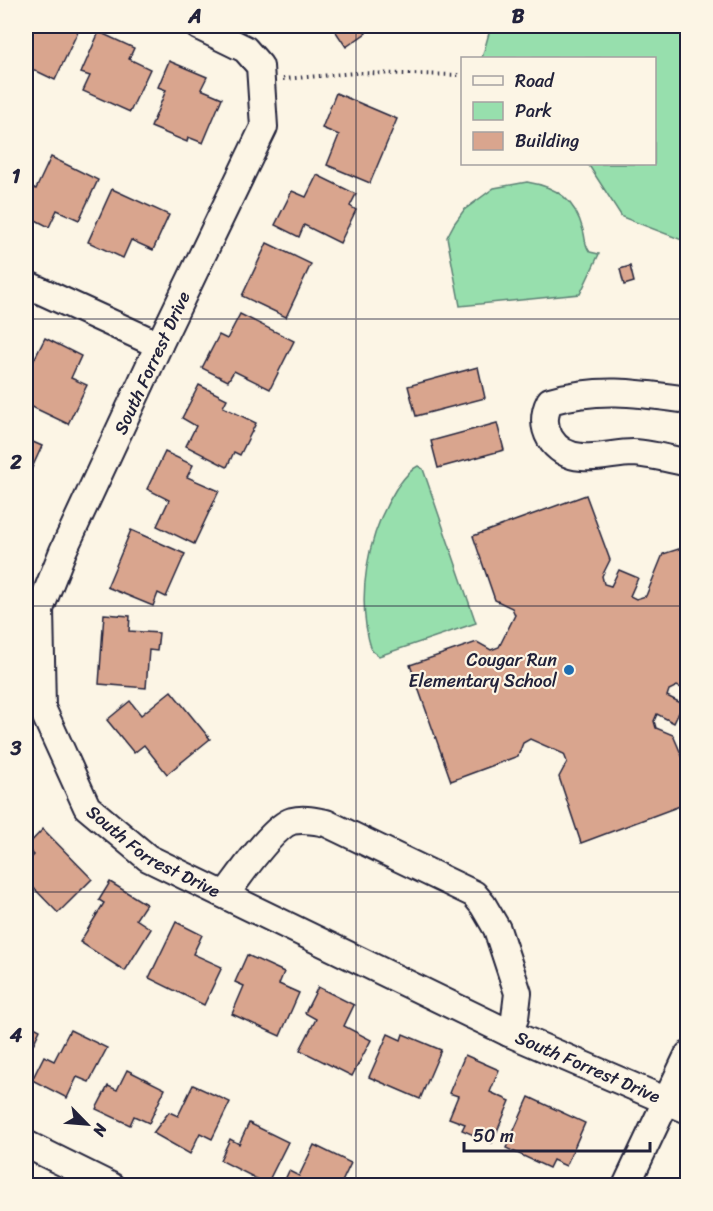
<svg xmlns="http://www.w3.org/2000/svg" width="713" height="1211" font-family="Sriracha,sans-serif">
<rect width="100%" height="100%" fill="#fcf5e5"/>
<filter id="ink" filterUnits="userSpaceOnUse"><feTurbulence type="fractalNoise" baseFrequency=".0167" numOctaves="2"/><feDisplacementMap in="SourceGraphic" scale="12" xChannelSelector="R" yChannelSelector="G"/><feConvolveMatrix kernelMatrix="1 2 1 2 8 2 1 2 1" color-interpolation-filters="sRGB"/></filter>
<g filter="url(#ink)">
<!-- green -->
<g fill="#97dfad" stroke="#5c8074" stroke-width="1.5">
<polygon points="491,26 687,26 687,242 622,217 588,164 654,164 654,58 482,58"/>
<path d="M527,182C558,187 575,200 583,230C586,239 584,245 590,252L599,254L580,294L460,306L447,237L454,224L464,210L494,188Z"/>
<path d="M418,466L423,469L476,623L379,656L372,651C355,599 367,535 396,489C402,481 409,470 418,466Z"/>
</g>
<!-- building -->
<g fill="#d9a58e" stroke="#22223b" stroke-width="1.5">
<polygon points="26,26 80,27 55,80 26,66"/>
<polygon points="332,26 361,26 366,33 346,47"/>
<polygon points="99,32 134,48 129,59 150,69 130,112 83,91 90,76 81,73"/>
<polygon points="169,61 207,77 201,89 222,98 203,143 188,137 187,142 151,127 166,90 158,87"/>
<polygon points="336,93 397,119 370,183 327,165 339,135 322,128"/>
<polygon points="51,157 98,180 79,220 57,210 49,227 26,215 26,187 27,184 36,189"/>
<polygon points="317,175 356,194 350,206 356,210 340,243 304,225 299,237 275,225 292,191 306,197"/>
<polygon points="112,189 169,215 153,250 131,240 123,258 88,242"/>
<polygon points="267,243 311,264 286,317 242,296"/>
<polygon points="630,266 634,282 624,285 620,269"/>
<polygon points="240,314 294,341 270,389 234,371 228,381 202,368 219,335 227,339"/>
<polygon points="45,338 81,356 71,378 87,385 68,424 26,404 26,376"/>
<polygon points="478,367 485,398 416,416 408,386"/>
<polygon points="199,385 227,399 223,407 256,423 240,455 234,452 227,467 186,446 196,426 182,418"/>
<polygon points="497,423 504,450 438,468 431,441"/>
<polygon points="26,439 42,446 26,481"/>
<polygon points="165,452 193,465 187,477 219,491 194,544 157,526 169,500 147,489"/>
<polygon points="586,495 610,560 602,576 604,584 611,586 619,570 638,578 630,596 636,599 646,596 663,554 688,546 688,691 677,686 669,690 667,696 683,704 674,723 657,714 654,721 656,728 673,735 688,770 688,803 581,843 559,777 567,762 564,754 530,739 523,743 518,756 451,781 410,665 477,642 491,650 499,647 515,615 512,608 495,600 473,536"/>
<polygon points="131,530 185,554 166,597 158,593 153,606 107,587"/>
<polygon points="104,614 130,616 129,631 159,633 157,651 149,650 146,688 99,684"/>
<polygon points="171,691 210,739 167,774 144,745 134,753 107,720 130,701 141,715"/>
<polygon points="43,829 92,879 58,913 26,880 26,863 34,855 26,847"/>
<polygon points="110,882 146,904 136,919 151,929 125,971 80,942 104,903 99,900"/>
<polygon points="176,922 202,935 193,954 222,967 204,1005 149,978"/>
<polygon points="247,955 284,972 279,984 299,993 280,1036 232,1014 244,986 235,982"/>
<polygon points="318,987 354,1005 344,1026 371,1040 352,1076 300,1050 316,1019 305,1013"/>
<polygon points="26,1023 40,1030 26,1059"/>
<polygon points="70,1030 107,1048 89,1082 77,1077 67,1098 32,1080 44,1056 54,1061"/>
<polygon points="388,1034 401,1040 403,1034 441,1050 420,1099 369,1077"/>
<polygon points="465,1055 499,1070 490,1092 510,1101 492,1143 462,1130 465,1124 449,1118 458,1096 449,1093"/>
<polygon points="127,1070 165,1089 149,1123 134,1116 130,1125 96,1109 108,1086 117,1090"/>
<polygon points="193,1085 230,1102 212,1139 200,1133 190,1154 153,1133 169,1112 178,1116"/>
<polygon points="529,1097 585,1123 566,1166 553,1160 549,1168 506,1148"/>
<polygon points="249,1123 288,1142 267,1184 220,1160 230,1139 239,1144"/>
<polygon points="314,1145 351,1163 340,1186 282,1186 289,1171 299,1176"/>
</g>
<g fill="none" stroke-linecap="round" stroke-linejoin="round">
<!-- minor casing -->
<g stroke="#22223b" stroke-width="30">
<g id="minor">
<path id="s1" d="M198,26L245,49L260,66L264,127L159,345L63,551L40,609L42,708L87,807L148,858L509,1033L688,1110"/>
<polyline points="26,284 159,345"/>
<path d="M688,400C637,393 600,387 550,401C536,427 553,455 582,457C599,459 616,453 633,453C651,454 670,459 688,463"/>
<path d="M225,895C239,877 272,827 292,821C304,818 315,821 326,823L474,894L483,905L497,929L518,993L515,1018L509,1033"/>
<polyline points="26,1144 111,1186"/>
<polyline points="626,1186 688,1055"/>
</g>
</g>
<!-- path -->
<polyline stroke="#22223b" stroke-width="4" stroke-dasharray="1.5 4.5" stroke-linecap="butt" points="283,79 356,73 462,75"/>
<!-- minor -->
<use href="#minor" stroke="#fcf5e5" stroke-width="26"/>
</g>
</g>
<!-- grid -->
<path fill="none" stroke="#22223b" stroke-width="1.5" stroke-opacity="0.55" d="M356,26V1186M26,319H688M26,606H688M26,892H688"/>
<!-- markers -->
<circle fill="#1f6fb2" stroke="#fcf5e5" stroke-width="2" cx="569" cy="670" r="6"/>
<g text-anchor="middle" stroke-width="4.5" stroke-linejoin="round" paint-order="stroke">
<!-- street labels -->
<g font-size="18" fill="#22223b" stroke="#fcf5e5">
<text transform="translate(152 363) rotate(-65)" y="6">South Forrest Drive</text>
<text dy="6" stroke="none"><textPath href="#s1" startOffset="956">South Forrest Drive</textPath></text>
<text dy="6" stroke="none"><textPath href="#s1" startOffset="1442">South Forrest Drive</textPath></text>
</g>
<!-- poi labels -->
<g font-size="18" fill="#22223b" stroke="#fcf5e5" text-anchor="end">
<text x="557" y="666">Cougar Run<tspan x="557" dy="21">Elementary School</tspan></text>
</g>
</g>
<!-- margin -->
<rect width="713" height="1211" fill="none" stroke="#fcf5e5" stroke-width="66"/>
<!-- legend -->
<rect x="461" y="57" width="195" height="108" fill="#fcf5e5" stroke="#a5a1a1" stroke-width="1.5"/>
<rect x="473" y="76" width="30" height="9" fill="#fcf5e5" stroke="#a5a1a1" stroke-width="1.5"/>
<text x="515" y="87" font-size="18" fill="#22223b">Road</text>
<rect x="473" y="102" width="30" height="18" fill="#97dfad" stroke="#a5a1a1" stroke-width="1.5"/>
<text x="515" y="117" font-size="18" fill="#22223b">Park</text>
<rect x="473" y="132" width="30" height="18" fill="#d9a58e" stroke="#a5a1a1" stroke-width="1.5"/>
<text x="515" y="147" font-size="18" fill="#22223b">Building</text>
<!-- north arrow -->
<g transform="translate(87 1124) rotate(115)" stroke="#fcf5e5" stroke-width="4.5" paint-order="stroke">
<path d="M0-4.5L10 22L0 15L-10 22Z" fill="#22223b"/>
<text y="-9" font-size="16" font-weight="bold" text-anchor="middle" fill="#22223b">N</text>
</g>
<!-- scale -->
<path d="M464 1142v9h186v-9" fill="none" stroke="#22223b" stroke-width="3"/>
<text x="473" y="1142" font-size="18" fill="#22223b" stroke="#fcf5e5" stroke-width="4.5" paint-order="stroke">50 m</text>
<rect x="33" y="33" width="647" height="1145" fill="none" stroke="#22223b" stroke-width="2"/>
<g font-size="20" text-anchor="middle" font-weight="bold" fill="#22223b">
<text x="195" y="23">A</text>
<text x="518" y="23">B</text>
<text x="16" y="183">1</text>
<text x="16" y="469">2</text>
<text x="16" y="755">3</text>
<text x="16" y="1042">4</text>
</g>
</svg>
